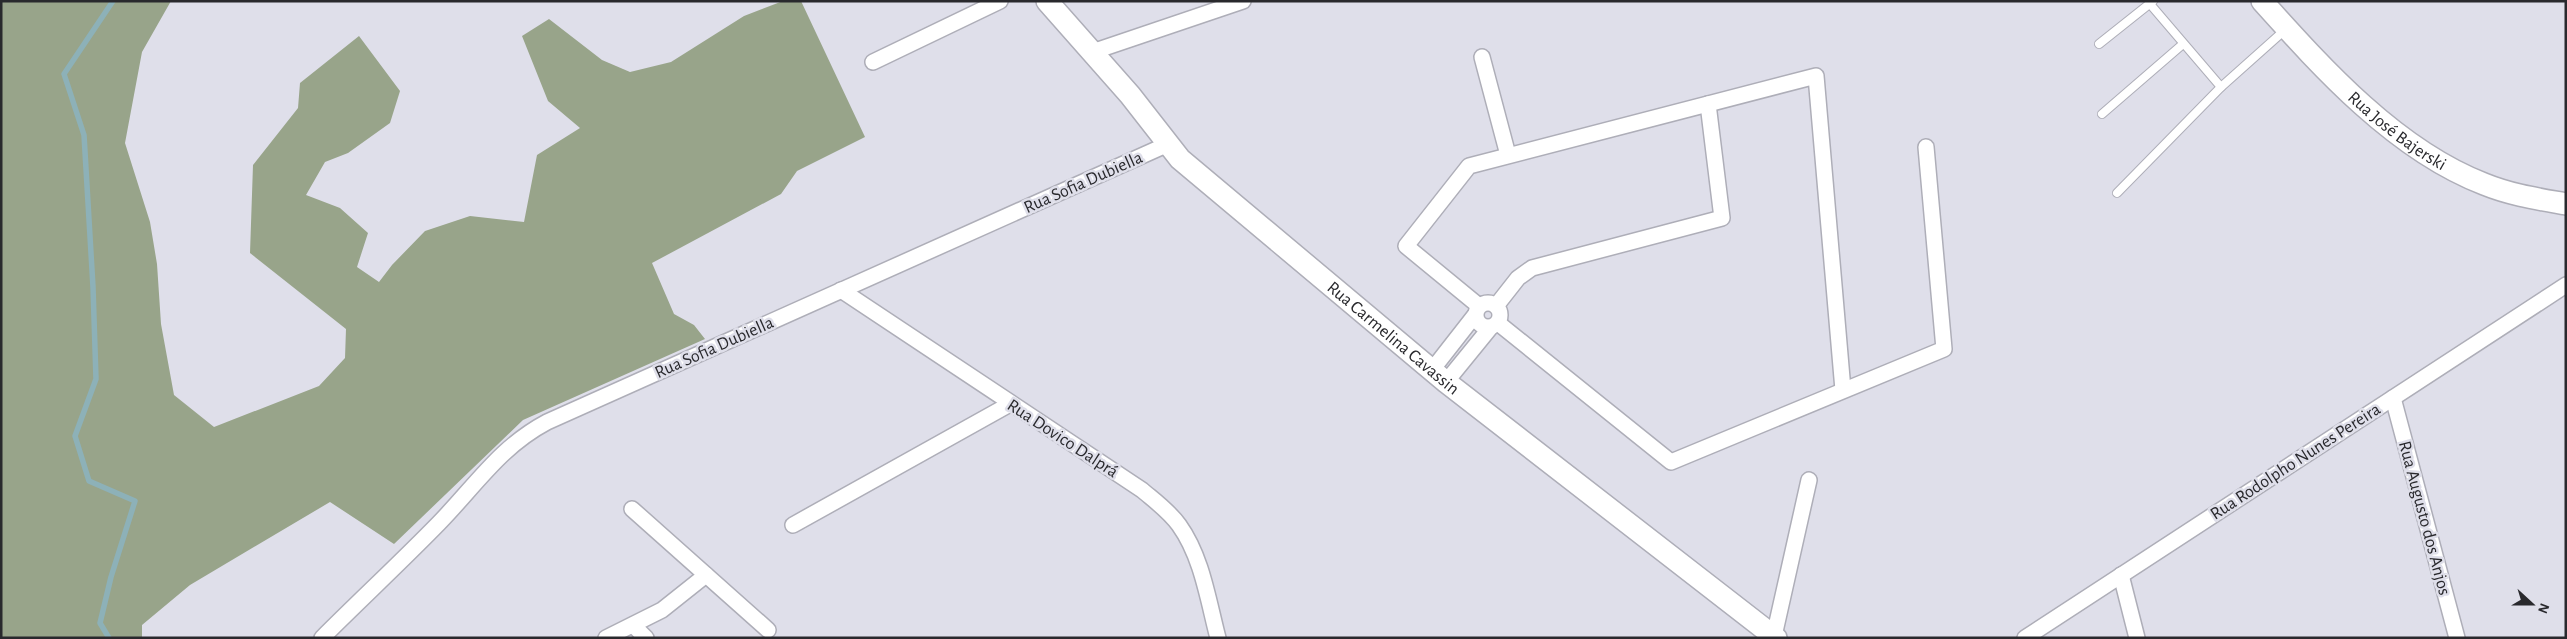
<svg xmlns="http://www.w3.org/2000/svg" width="2567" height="639" font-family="'Alegreya Sans',sans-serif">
<rect width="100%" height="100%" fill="#dfdfea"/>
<!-- forest -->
<polygon fill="#98a48a" points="1,1 171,1 142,52 125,143 150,222 157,264 161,324 174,395 214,427 319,386 345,358 346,329 250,253 253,165 298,108 300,83 359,36 400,91 390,123 348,153 325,162 306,195 340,208 368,233 357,267 379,282 392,265 425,231 470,216 524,222 537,155 580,128 548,101 522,36 549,19 602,60 630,72 671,62 744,16 783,1 801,1 865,137 797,171 781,194 652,263 674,314 694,325 705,339 523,420 394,544 330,502 190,585 142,625 142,638 1,638"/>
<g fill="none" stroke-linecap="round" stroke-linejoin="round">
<!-- stream -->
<polyline stroke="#8db1b8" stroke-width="5.5" points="109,638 100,623 111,577 135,501 89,481 75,436 96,379 93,287 84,135 64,74 113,1"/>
<!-- lane casing -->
<g stroke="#aeaeb8" stroke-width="10">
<g id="lane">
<polyline points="2150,4 2221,87"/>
<polyline points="2099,44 2153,1"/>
<polyline points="2102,114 2183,44"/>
<polyline points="2117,193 2221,87 2286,29"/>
</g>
</g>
<!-- street casing -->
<g stroke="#aeaeb8" stroke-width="18">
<g id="street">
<polyline points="1092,52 1243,1"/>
<polyline points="1482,57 1508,155"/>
<polyline points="873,62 1000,1"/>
<path d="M841,290L1142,490C1155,501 1169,511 1179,525C1202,557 1208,600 1218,638"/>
<circle cx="1488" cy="315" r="12"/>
<polyline points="1479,306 1406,246 1469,166 1816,76 1843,390"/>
<polyline points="1496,306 1518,278 1532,268 1722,218 1708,104"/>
<polyline points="1498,323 1671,462 1944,349 1926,147"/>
<polyline points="1432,370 1475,315"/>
<polyline points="1446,382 1490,328"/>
<polyline points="2393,398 2457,638"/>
<polyline points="632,509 768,630"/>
<polyline points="793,525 1010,404"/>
<polyline points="2121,575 2137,638"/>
<polyline points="633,625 646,638"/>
<polyline points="1774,636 1809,480"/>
<path d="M322,638C361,599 401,562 439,523C476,485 500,447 547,422L1166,145"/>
<polyline points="606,638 662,610 706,575"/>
<polyline points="2025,638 2566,285"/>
</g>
</g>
<!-- secondary casing -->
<g stroke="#aeaeb8" stroke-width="24">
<g id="secondary">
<path id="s1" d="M1047,1L1130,95L1180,159L1446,382L1776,638"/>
<path id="s2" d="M2262,1C2324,70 2396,150 2484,184C2511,195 2538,199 2566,204"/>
</g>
</g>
<!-- lane -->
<use href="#lane" stroke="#fff" stroke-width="8"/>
<!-- street -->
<use href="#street" stroke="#fff" stroke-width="15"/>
<!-- secondary -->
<use href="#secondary" stroke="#fff" stroke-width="21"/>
</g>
<g text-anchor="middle" stroke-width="5" stroke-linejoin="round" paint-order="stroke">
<!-- street labels -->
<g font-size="18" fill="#29292d" stroke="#dfdfea">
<text dy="6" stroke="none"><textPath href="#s2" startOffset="188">Rua José Bajerski</textPath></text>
<text transform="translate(1083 182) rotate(-24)" y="6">Rua Sofia Dubiella</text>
<text dy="6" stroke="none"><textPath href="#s1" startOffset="485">Rua Carmelina Cavassin</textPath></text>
<text transform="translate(714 347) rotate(-24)" y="6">Rua Sofia Dubiella</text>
<text transform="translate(1063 438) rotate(33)" y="6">Rua Dovico Dalprá</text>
<text transform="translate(2295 461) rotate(-33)" y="6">Rua Rodolpho Nunes Pereira</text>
<text transform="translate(2425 518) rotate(75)" y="6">Rua Augusto dos Anjos</text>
</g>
</g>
<!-- border -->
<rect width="2567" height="639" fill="none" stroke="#29292d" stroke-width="5"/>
<!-- north arrow -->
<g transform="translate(2532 604) rotate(111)" stroke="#dfdfea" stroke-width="4" paint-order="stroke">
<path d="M0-4L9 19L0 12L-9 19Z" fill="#29292d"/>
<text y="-8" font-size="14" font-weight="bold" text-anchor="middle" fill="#29292d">N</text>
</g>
</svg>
